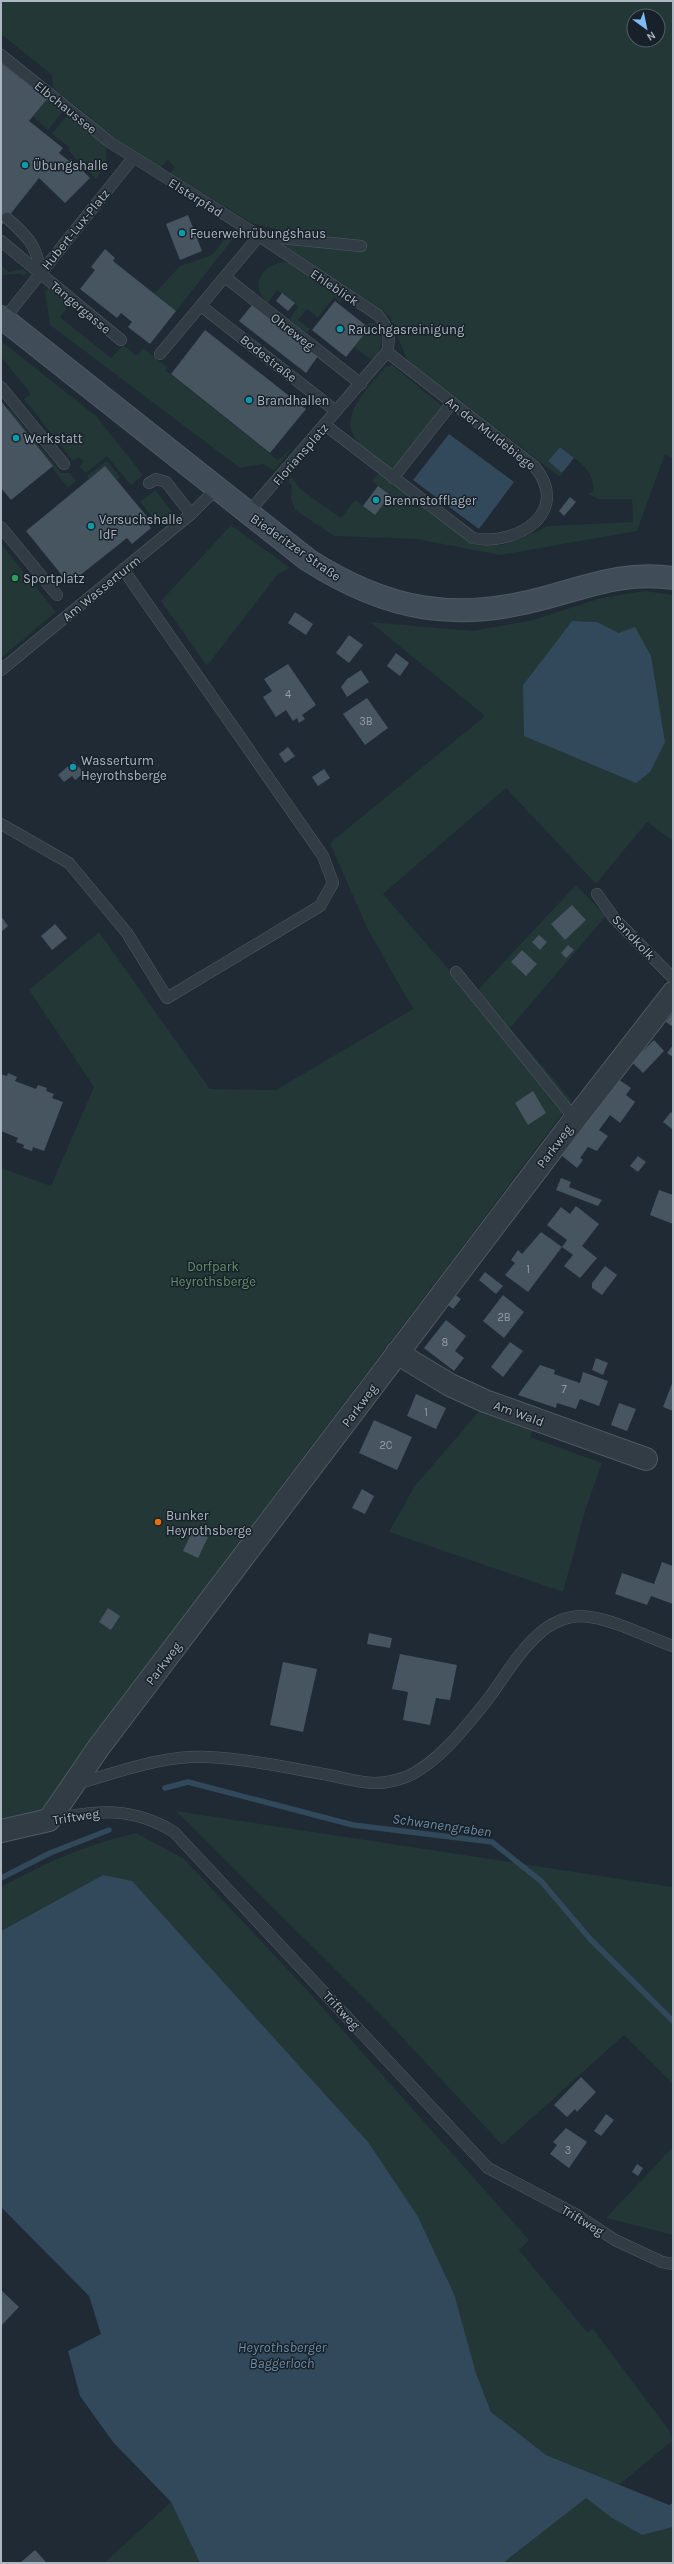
<svg xmlns="http://www.w3.org/2000/svg" width="674" height="2564" font-family="Karla,sans-serif">
<rect width="100%" height="100%" fill="#1f2a34"/>
<!-- green -->
<g fill="#223736" fill-rule="evenodd">
<path d="M1,1H673V459L665,454L637,531L501,555L416,539L334,536L295,510L291,499L292,485L288,482L292,477L300,489L341,518L355,500L363,505L378,486L372,481L379,473L474,545H501L516,541L548,526L633,522L632,499H598L589,494L593,491C595,469 575,459 560,447L548,461L562,473L560,477L407,360L390,317L385,312L285,246L291,234L252,223L170,173L175,167L168,160L160,168L129,149L53,88L52,75L1,34ZM634,16H658V40H634Z"/>
<polygon points="48,97 64,110 48,130 33,116"/>
<path d="M68,114L103,142C110,157 105,167 96,179L68,150L70,148L52,134Z"/>
<polygon points="232,230 236,235 176,311 154,294 180,266 212,255"/>
<path d="M284,262L293,264L343,298L342,303L334,297L318,318L307,309L298,320L310,329L307,333L289,319L298,307L277,290L268,303C248,286 263,264 284,262Z"/>
<polygon points="1,265 9,272 23,269 27,273 24,276 20,274 1,275"/>
<polygon points="51,288 69,305 60,317 111,358 123,345 137,356 143,348 167,367 165,370 278,460 293,447 274,471 263,464 240,468 50,325 45,291"/>
<path d="M374,322C386,331 382,345 377,356L371,360L354,347L368,328L366,326L368,323Z"/>
<polygon points="1,341 96,416 143,475 131,485 107,456 86,473 79,467 84,462 79,457 73,461 24,399 31,394 1,357"/>
<path d="M392,365L442,406L395,468L392,469C383,467 374,457 367,451C330,421 364,394 385,367Z"/>
<polygon points="9,408 61,473 70,473 76,481 68,488 7,409"/>
<polygon points="107,461 120,477 117,480 105,466 89,479 87,476"/>
<polygon points="155,490 174,514 160,526 140,502"/>
<polygon points="231,525 290,568 278,574 207,666 161,601"/>
<polygon points="1,544 56,612 1,658"/>
<path d="M645,591L673,595V841L647,822L596,884L506,788L383,894L472,996L576,885L606,916L510,1028L572,1101L89,1741L41,1811L1,1820V1168L51,1186L94,1087L29,990L99,932L210,1089L276,1090L413,1009L368,930L330,843L485,716L370,622L472,631L533,620L601,598ZM572,621L597,622L619,633L658,700L665,742L523,685Z"/>
<polygon points="481,1409 534,1427 530,1437 602,1463 586,1508 563,1592 389,1532 414,1487"/>
<polygon points="176,1811 673,1887 673,2084 624,2035 502,2145 387,2021"/>
<path d="M136,1833L184,1859L306,1989L529,2240L519,2250L587,2332L593,2329L669,2430L672,2441L619,2485L546,2455L491,2412L476,2373L103,1875L1,1931V1887C49,1861 83,1846 136,1833Z"/>
<polygon points="673,2147 673,2235 606,2218"/>
<polygon points="586,2497 612,2518 642,2535 673,2527 673,2563 503,2563"/>
<polygon points="171,2502 200,2563 104,2563"/>
</g>
<!-- water -->
<g fill="#32495b">
<polygon points="449,434 514,482 479,529 413,480"/>
<polygon points="560,447 574,458 562,473 548,461"/>
<polygon points="572,621 597,622 619,633 635,627 651,656 665,742 650,772 636,783 524,736 523,685"/>
<polygon points="103,1875 132,1881 368,2142 417,2215 454,2294 476,2373 491,2412 546,2455 669,2505 673,2503 673,2527 642,2535 612,2518 586,2498 503,2563 200,2563 171,2502 113,2442 80,2396 68,2351 101,2334 89,2296 1,2207 1,1931"/>
</g>
<g fill="none" stroke-linecap="round" stroke-linejoin="round">
<!-- stream -->
<g stroke="#32495b" stroke-width="5.5">
<polyline points="165,1788 188,1782 353,1825 492,1842 541,1881 591,1940 673,2021"/>
<polyline points="1,1878 50,1853 109,1830"/>
</g>
</g>
<!-- building -->
<g fill="#475560">
<polygon points="1,63 47,99 29,121 63,148 59,153 69,161 71,159 90,178 65,203 39,178 1,226"/>
<polygon points="188,215 202,251 180,260 166,224"/>
<polygon points="105,249 115,258 113,261 176,311 150,344 128,327 132,322 121,313 117,318 80,289 95,270 91,267"/>
<polygon points="282,293 295,303 288,311 276,301"/>
<polygon points="335,301 369,328 346,357 312,330"/>
<polygon points="252,305 318,356 306,373 239,321"/>
<polygon points="205,330 306,409 270,453 171,374"/>
<polygon points="1,401 53,466 11,500 1,488"/>
<polygon points="105,466 149,519 146,522 151,528 132,544 127,538 69,584 26,531"/>
<polygon points="378,486 390,495 375,515 363,506"/>
<polygon points="570,497 576,502 564,516 559,511"/>
<polygon points="295,612 313,624 306,635 288,623"/>
<polygon points="349,635 363,645 349,663 336,653"/>
<polygon points="396,653 409,663 400,676 387,666"/>
<polygon points="288,664 316,705 302,715 305,719 299,723 297,718 293,721 286,710 276,717 263,697 272,691 264,679"/>
<polygon points="361,670 369,682 347,697 341,687 347,679"/>
<polygon points="367,698 388,728 365,745 343,714"/>
<polygon points="288,747 295,756 285,763 279,754"/>
<polygon points="74,761 84,773 75,780 72,776 64,782 58,775"/>
<polygon points="324,769 330,778 318,786 312,777"/>
<polygon points="572,905 586,920 565,940 551,924"/>
<polygon points="1,916 8,926 1,932"/>
<polygon points="55,924 67,938 52,950 41,936"/>
<polygon points="539,935 547,942 540,950 532,942"/>
<polygon points="568,945 574,950 566,958 561,953"/>
<polygon points="522,950 537,964 526,976 511,962"/>
<polygon points="673,1013 673,1027 666,1022"/>
<polygon points="654,1040 664,1051 643,1073 632,1062"/>
<polygon points="673,1045 673,1057 667,1053"/>
<polygon points="8,1073 17,1077 15,1081 36,1089 38,1085 47,1088 46,1091 54,1094 52,1098 63,1102 44,1151 33,1147 32,1151 23,1148 24,1145 16,1142 18,1138 1,1131 1,1074 7,1076"/>
<polygon points="618,1079 631,1088 626,1095 635,1102 620,1123 610,1115 599,1130 608,1136 597,1151 588,1147 580,1158 583,1160 577,1168 561,1155"/>
<polygon points="533,1091 546,1113 528,1125 515,1103"/>
<polygon points="671,1112 673,1114 672,1129 663,1122"/>
<polygon points="638,1156 646,1162 638,1172 630,1166"/>
<polygon points="561,1178 571,1182 569,1187 602,1200 598,1206 556,1190"/>
<polygon points="659,1190 673,1195 673,1224 650,1215"/>
<polygon points="576,1206 599,1224 582,1246 597,1258 580,1278 564,1266 573,1255 562,1247 567,1240 547,1225 561,1207 570,1214"/>
<polygon points="541,1232 562,1247 528,1292 505,1275 515,1263 511,1260 518,1250 522,1254"/>
<polygon points="605,1266 617,1275 602,1295 592,1288 592,1283"/>
<polygon points="485,1272 503,1286 496,1294 479,1280"/>
<polygon points="454,1294 461,1299 453,1309 447,1304"/>
<polygon points="503,1295 524,1312 504,1338 483,1321"/>
<polygon points="446,1320 466,1336 455,1351 464,1358 454,1371 424,1348"/>
<polygon points="510,1342 523,1351 503,1377 491,1367"/>
<polygon points="596,1358 608,1363 603,1375 592,1370"/>
<polygon points="540,1365 555,1370 554,1374 580,1383 583,1372 608,1381 599,1406 580,1399 576,1409 557,1403 556,1408 518,1395"/>
<polygon points="673,1381 673,1411 663,1407"/>
<polygon points="416,1394 446,1408 436,1429 407,1416"/>
<polygon points="619,1403 636,1409 627,1431 611,1425"/>
<polygon points="374,1420 412,1437 397,1470 359,1453"/>
<polygon points="362,1489 374,1496 365,1514 352,1508"/>
<polygon points="193,1530 208,1537 198,1558 183,1551"/>
<polygon points="662,1562 673,1566 673,1604 651,1596 647,1605 615,1594 622,1573 654,1584"/>
<polygon points="108,1608 120,1616 111,1630 99,1622"/>
<polygon points="369,1633 392,1638 390,1648 367,1644"/>
<polygon points="400,1654 457,1665 450,1700 436,1698 430,1725 403,1720 408,1692 392,1689"/>
<polygon points="283,1662 317,1669 303,1732 270,1725"/>
<polygon points="581,2077 596,2092 577,2112 575,2109 567,2117 554,2105"/>
<polygon points="606,2114 614,2120 601,2136 594,2131"/>
<polygon points="566,2128 587,2142 569,2168 550,2154 557,2145 553,2142"/>
<polygon points="637,2164 643,2168 638,2176 632,2172"/>
<polygon points="1,2290 19,2307 1,2326"/>
<polygon points="35,2550 47,2563 20,2563"/>
</g>
<g fill="none" stroke-linecap="round" stroke-linejoin="round">
<!-- lane casing -->
<g stroke="#505a63" stroke-width="12">
<g id="lane">
<path d="M1,55L111,143L259,236L378,315C388,327 391,337 387,352L248,513"/>
<path d="M7,218C28,237 36,244 41,273"/>
<polyline points="260,236 361,246"/>
<polyline points="1,241 121,340"/>
<polyline points="225,277 361,384"/>
<polyline points="201,306 336,411"/>
<polyline points="4,319 133,158"/>
<polyline points="160,354 259,236"/>
<polyline points="1,387 64,464"/>
<path d="M325,425L473,538C516,547 573,512 534,466L387,352"/>
<polyline points="393,478 452,403"/>
<polyline points="149,483 156,479 166,482 191,514"/>
<polyline points="1,527 57,595"/>
<polyline points="1,670 191,514 217,488"/>
<polyline points="1,824 69,863 127,933 167,998 320,906 333,883 323,856 123,569"/>
<polyline points="597,894 614,918 673,978"/>
<polyline points="456,972 575,1119"/>
<path d="M76,1784C120,1772 161,1755 208,1757C249,1759 289,1768 329,1775C344,1778 361,1783 376,1783C386,1783 397,1780 406,1777C437,1764 464,1729 485,1703C511,1670 539,1609 590,1617C618,1621 646,1637 673,1646"/>
<path d="M50,1820C97,1810 132,1806 174,1832L488,2168L577,2215L615,2240L662,2262L673,2264"/>
</g>
</g>
<!-- street casing -->
<g stroke="#505a63" stroke-width="24">
<g id="street">
<polyline points="397,1353 450,1385 485,1401 646,1459"/>
<polyline points="1,1831 49,1820 99,1747 575,1119 673,993"/>
</g>
</g>
<!-- secondary casing -->
<g stroke="#505a63" stroke-width="24">
<path id="secondary" d="M1,317L308,560C388,611 456,623 548,597C591,585 628,571 673,578"/>
</g>
<!-- lane -->
<use href="#lane" stroke="#323c45" stroke-width="11"/>
<!-- street -->
<use href="#street" stroke="#323c45" stroke-width="22"/>
<!-- secondary -->
<use href="#secondary" stroke="#404c58" stroke-width="22"/>
</g>
<!-- markers -->
<g fill="#0f9aa8" stroke="#182129" stroke-width="1.5">
<circle cx="25" cy="165" r="4"/>
<circle cx="182" cy="233" r="4"/>
<circle cx="340" cy="329" r="4"/>
<circle cx="249" cy="400" r="4"/>
<circle cx="16" cy="438" r="4"/>
<circle cx="376" cy="500" r="4"/>
<circle cx="91" cy="526" r="4"/>
<circle cx="73" cy="767" r="4"/>
</g>
<circle fill="#2e9e5b" stroke="#182129" stroke-width="1.5" cx="15" cy="578" r="4"/>
<circle fill="#e8710a" stroke="#182129" stroke-width="1.5" cx="158" cy="1522" r="4"/>
<g text-anchor="middle" stroke-width="3" stroke-linejoin="round" paint-order="stroke">
<!-- number labels -->
<g font-size="11" fill="#939eaa">
<text x="288" y="698">4</text>
<text x="366" y="725">3B</text>
<text x="528" y="1273">1</text>
<text x="504" y="1321">2B</text>
<text x="445" y="1346">8</text>
<text x="564" y="1393">7</text>
<text x="426" y="1416">1</text>
<text x="386" y="1449">2C</text>
<text x="568" y="2154">3</text>
</g>
<!-- street labels -->
<g font-size="13" fill="#acb7c2" stroke="#182129">
<text transform="translate(66 107) rotate(39)" y="5">Elbchaussee</text>
<text transform="translate(196 197) rotate(32)" y="5">Elsterpfad</text>
<text transform="translate(75 229) rotate(-51)" y="5">Hubert-Lux-Platz</text>
<text transform="translate(335 287) rotate(34)" y="5">Ehleblick</text>
<text transform="translate(81 307) rotate(40)" y="5">Tangergasse</text>
<text transform="translate(293 331) rotate(38)" y="5">Ohreweg</text>
<text transform="translate(269 358) rotate(38)" y="5">Bodestraße</text>
<text transform="translate(491 433) rotate(38)" y="5">An der Muldebiege</text>
<text transform="translate(300 454) rotate(-49)" y="5">Floriansplatz</text>
<text transform="translate(296 547) rotate(35)" y="5">Biederitzer Straße</text>
<text transform="translate(101 588) rotate(-39)" y="5">Am Wasserturm</text>
<text transform="translate(634 937) rotate(47)" y="5">Sandkolk</text>
<text transform="translate(554 1146) rotate(-53)" y="5">Parkweg</text>
<text transform="translate(359 1405) rotate(-53)" y="5">Parkweg</text>
<text transform="translate(519 1413) rotate(20)" y="5">Am Wald</text>
<text transform="translate(163 1663) rotate(-53)" y="5">Parkweg</text>
<text transform="translate(76 1816) rotate(-9)" y="5">Triftweg</text>
<text transform="translate(342 2010) rotate(47)" y="5">Triftweg</text>
<text transform="translate(583 2220) rotate(31)" y="5">Triftweg</text>
</g>
<!-- poi labels -->
<g font-size="13" fill="#acb7c2" stroke="#182129" text-anchor="start">
<text x="33" y="170">Übungshalle</text>
<text x="190" y="238">Feuerwehrübungshaus</text>
<text x="348" y="334">Rauchgasreinigung</text>
<text x="257" y="405">Brandhallen</text>
<text x="24" y="443">Werkstatt</text>
<text x="384" y="505">Brennstofflager</text>
<text x="99" y="524">Versuchshalle<tspan x="99" dy="15">IdF</tspan></text>
<text x="23" y="583">Sportplatz</text>
<text x="81" y="765">Wasserturm<tspan x="81" dy="15">Heyrothsberge</tspan></text>
<text x="166" y="1520">Bunker<tspan x="166" dy="15">Heyrothsberge</tspan></text>
</g>
<!-- park labels -->
<g font-size="13" fill="#65916a" stroke="#182129">
<text x="213" y="1271">Dorfpark<tspan x="213" dy="15">Heyrothsberge</tspan></text>
</g>
<!-- water labels -->
<g font-size="14" font-style="italic" fill="#6d8ca6" stroke="#182129">
<text transform="translate(442 1825) rotate(8)" y="5">Schwanengraben</text>
<text x="282" y="2352">Heyrothsberger<tspan x="282" dy="16">Baggerloch</tspan></text>
</g>
</g>
<!-- border -->
<rect width="674" height="2564" fill="none" stroke="#acb7c2" stroke-width="4"/>
<!-- north arrow -->
<g transform="translate(646 28) rotate(147)"><circle r="19" fill="#182129" stroke="#535d66"/>
<path d="M0-3L7 15L0 10L-7 15Z" fill="#7ebaf4"/>
<text y="-6" font-size="11" font-weight="bold" text-anchor="middle" fill="#acb7c2">N</text>
</g>
</svg>
